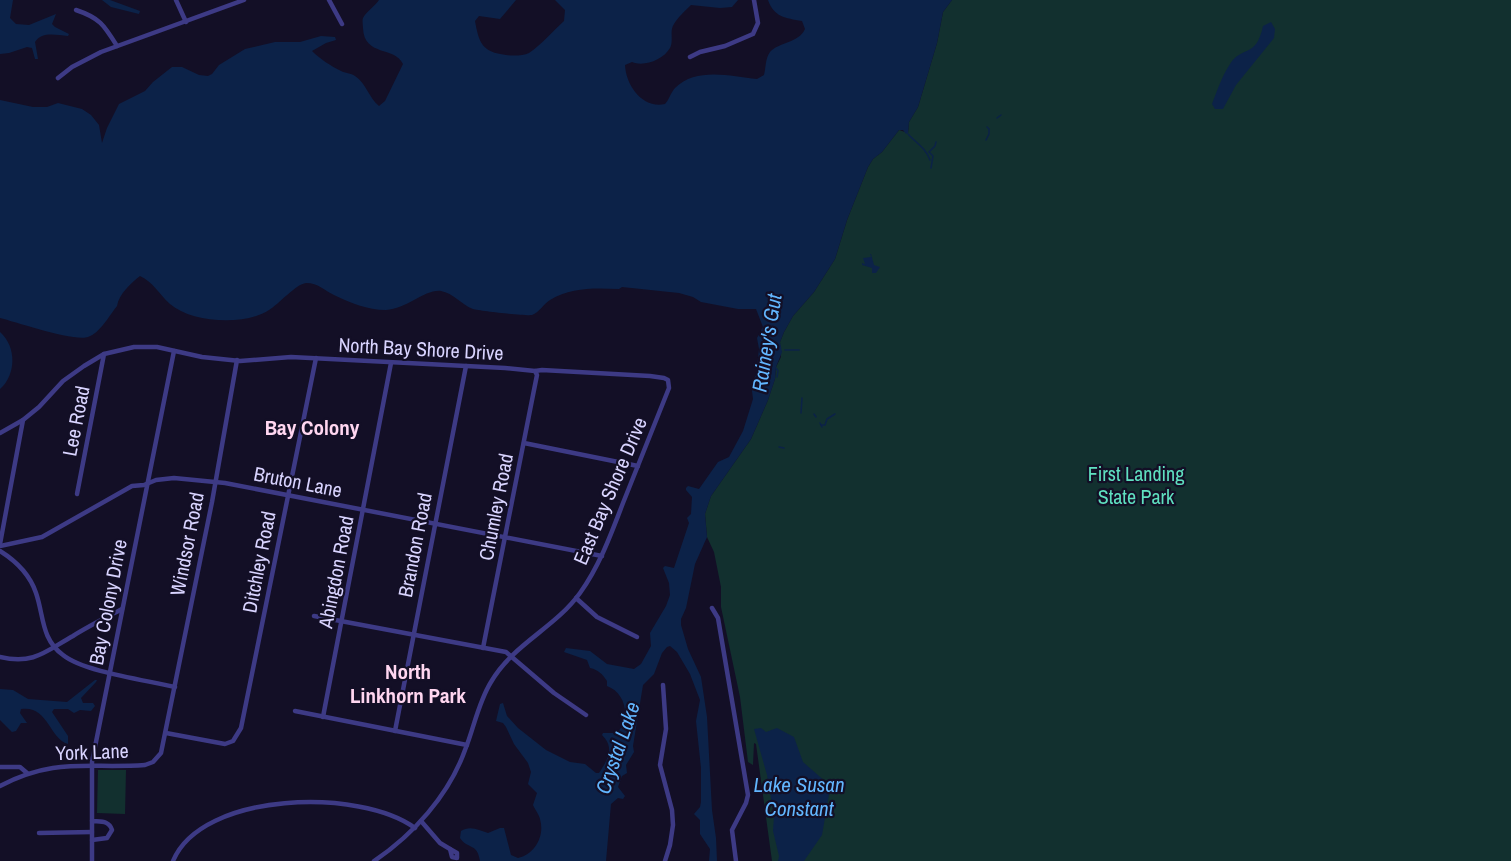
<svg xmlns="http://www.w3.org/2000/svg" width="1511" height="861" font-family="'Archivo Narrow',sans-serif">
<rect width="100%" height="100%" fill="#130f26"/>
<!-- green -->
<g fill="#12302f">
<polygon points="952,0 1511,0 1511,861 772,861 756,744 754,743 753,765 748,762 740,697 721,607 721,587 714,552 707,537 705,514 711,496 751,439 768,400 775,379 776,367 781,357 780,342 784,332 793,316 814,292 835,259 847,220 868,167 873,159 882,152 899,130 908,133 909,122 918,107 937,43 943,12"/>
<polygon points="98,770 126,770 125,814 97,813"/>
</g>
<!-- water -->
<g fill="#0c2248">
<path d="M0,0H13L10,18L16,24L29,25L56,14L52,24L55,27L69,34L68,36C56,35 42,31 35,42L38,59H35L32,48L27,47L9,53L0,54Z"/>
<polygon points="102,0 110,0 140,11 139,14 111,7"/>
<path d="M379,0H516L500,19L479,16L475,21C479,43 482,52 506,55C512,56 523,56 529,53C540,46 554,30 564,21L565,10L555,0H738L732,7L720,8L691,5C685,11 678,17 674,24C669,31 674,40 670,48C663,60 644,67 632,62L625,65C626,86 643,109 665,104C669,100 671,92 675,88C696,67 730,76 757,79L764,75C766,68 765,59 770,52C779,42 799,43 805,29L802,21C785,18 774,17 768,0H952L943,12L937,43L918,107L909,122L908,133L906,134L903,130H899L882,152L873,159L868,167L847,220L835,259L814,292L793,316L784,332L780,342L782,352L776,367L775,379L768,400L751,439L711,496L705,514L707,537L695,564L686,608L681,619V625L688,649L701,677L707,717L712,810L716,838L717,861H709L710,849L700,834V820L694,814L700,807L701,802V768L696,721L700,700L690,674L677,652L670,646L667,647L662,653L654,674L643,685L633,746L634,752L626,765L627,773L622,776L618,787L625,796L623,799L618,798L611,804L606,861H480C477,842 468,850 460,838L461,831C470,825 479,830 488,833L500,828H504L511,855L518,858C535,854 545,836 540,819C539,814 535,810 533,805L537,793L528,784L531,772L528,763L514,744L506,727L503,723L496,721L500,704L503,703L507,716L518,728L546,750L570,762L585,764L596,773H599C608,759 615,748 602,735L603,733H617C631,718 626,693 607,686V681C602,674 599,670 590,668L587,660L564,652L566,648L590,651L607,664L634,669L641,664L651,646L650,633L666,606L670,595L669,583L663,568L665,566L674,568L689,523L687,518L691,514L692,497L686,490V488L688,486L699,489L718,462L729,457L743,431L753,399L751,383L756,375L759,349L757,338L763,327L756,309H738L701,302L693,297L679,293L622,287L619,289C595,288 571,287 550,300C542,305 541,311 532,315C525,316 480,311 473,309C462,305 453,293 441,291C425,289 407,309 386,310C367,310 351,303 334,295C323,290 319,283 306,283C296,284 279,304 269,310C245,326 192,323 170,304C159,294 153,282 140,276C131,283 119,294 117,306C109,316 100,333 88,337C75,342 16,322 0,318V100L33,107H47L58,103L82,109L91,115L99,125L102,143L107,128L119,104L145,91L153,82L172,67H182L199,75L208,76L212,74L219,65L245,49L275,42H300L321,36L335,37L336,40L326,43L312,51C320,59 331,66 341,71C345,73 351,73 355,76C366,83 369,98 379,106L385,101L403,64C395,46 364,57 363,28C363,25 362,21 363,18C366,12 375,6 379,0Z"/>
<path d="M1271,22L1275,29L1274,38L1236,85L1223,109H1215L1212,104C1217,91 1222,76 1230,64C1242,45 1256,59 1263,26Z"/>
<polygon points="870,254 871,254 874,265 880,267 876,273 872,273 872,268 862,265 862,263 865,264 863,258 871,257"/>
<path d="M0,332C17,347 16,375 0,389Z"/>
<path d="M95,680H97L96,682L81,698L83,703H93L95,706L91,711L80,710L74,713L68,709H54L52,712L68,736V744C49,738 48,705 21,709L20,713L27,723H21L16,731L12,732L0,720V689L13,690L28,699L67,702Z"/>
<polygon points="761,728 766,732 777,728 794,737 803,762 827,783 830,789 822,835 804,861 778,861 779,856 773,831 774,816 767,775 754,729"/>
</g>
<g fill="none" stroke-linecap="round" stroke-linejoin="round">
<!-- stream -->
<g stroke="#0c2248" stroke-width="1.5">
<polyline points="997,118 1001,115"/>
<path d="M908,134C916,143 926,148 930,160"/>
<polyline points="986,140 989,134 989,129 987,127"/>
<polyline points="931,168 933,156 929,152 935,146 936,142"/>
<polyline points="785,350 799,350"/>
<polyline points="776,368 778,371 777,377"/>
<polyline points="801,413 802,398"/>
<polyline points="814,414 816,417"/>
<polyline points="820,423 822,427"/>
<polyline points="821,425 825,425 827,419 835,414"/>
<polyline points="779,447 784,448"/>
</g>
<!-- minor -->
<g stroke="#3d3a85" stroke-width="4.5">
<polyline points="176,0 186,22"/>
<polyline points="329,0 342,24"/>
<path d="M76,10C100,18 104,25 117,46"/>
<polyline points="690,57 700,52 725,46 753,34 758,23 754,0"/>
<polyline points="58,78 72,67 101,52 244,0"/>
<path d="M0,433L23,420L39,407L63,381L84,366L104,354L134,347H157L202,357L240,361L291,357L505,368L535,371L542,370L650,376L664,378L668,380L669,388C654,426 638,465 623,503C611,534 600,565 580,593C555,628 513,644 491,682C478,703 474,728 465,750C449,795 413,835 374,861"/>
<polyline points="524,443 638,466"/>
<polyline points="77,494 104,354"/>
<polyline points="0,544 23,420"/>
<polyline points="0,546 42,537 132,486 144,485 156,480 174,478 225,483 602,556"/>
<path d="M0,551C16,561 30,575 36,593C44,616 41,639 63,655C84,672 146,680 175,687"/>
<polyline points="576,598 597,617 637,637"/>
<polyline points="712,608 718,618 748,795 746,803 732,830 736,861"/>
<polyline points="314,616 506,652 554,693 586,715"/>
<polyline points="483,648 533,395 537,375 535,371"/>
<path d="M0,657C34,665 46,651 73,636C89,626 105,618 122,609"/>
<polyline points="663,685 666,729 660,765 672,810 673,825 670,845 665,861"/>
<polyline points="295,711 467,745"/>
<polyline points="323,717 391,363"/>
<polyline points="395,731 466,366"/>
<polyline points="166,733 225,744 233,741 241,728 316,358"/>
<polyline points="0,767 20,767 27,773"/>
<path d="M0,786C55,757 88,769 145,765L153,762L161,753L212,502L237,360"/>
<path d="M92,821C100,822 109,820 112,830L107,838L92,840"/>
<polyline points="421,821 440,843 450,849"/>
<polyline points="39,833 92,832"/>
<polygon points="450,849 457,853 457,858 452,857"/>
<polyline points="92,861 92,762 174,351"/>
<path d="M173,861C202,791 361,788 415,828"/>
</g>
</g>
<g text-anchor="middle" stroke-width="4.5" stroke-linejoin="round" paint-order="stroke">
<!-- street labels -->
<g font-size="20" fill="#d9d4ff" stroke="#130f26">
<text transform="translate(421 349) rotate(3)" y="7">North Bay Shore Drive</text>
<text transform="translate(76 421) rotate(-79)" y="7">Lee Road</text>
<text transform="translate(298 482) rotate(11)" y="7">Bruton Lane</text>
<text transform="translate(610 491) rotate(-67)" y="7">East Bay Shore Drive</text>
<text transform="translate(496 507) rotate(-79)" y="7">Chumley Road</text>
<text transform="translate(187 544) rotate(-79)" y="7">Windsor Road</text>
<text transform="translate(415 545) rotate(-79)" y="7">Brandon Road</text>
<text transform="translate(259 562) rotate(-79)" y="7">Ditchley Road</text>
<text transform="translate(336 572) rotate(-79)" y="7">Abingdon Road</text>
<text transform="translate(108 602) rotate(-79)" y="7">Bay Colony Drive</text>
<text transform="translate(92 752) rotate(-2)" y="7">York Lane</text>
</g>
<!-- park labels -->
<g font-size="20" fill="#5fe0c0" stroke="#130f26">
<text x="1136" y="481">First Landing<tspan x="1136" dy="23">State Park</tspan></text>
</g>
<!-- water labels -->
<g font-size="21" font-style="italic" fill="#62b6ff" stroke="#130f26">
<text transform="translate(767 343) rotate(-81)" y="7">Rainey's Gut</text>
<text transform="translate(618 748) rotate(-71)" y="7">Crystal Lake</text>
<text x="799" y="792">Lake Susan<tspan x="799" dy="24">Constant</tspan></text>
</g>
<!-- neighbourhood labels -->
<g font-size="21" font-weight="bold" fill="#ffd6f0" stroke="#130f26">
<text x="312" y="435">Bay Colony</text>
<text x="408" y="679">North<tspan x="408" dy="24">Linkhorn Park</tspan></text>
</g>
</g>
</svg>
